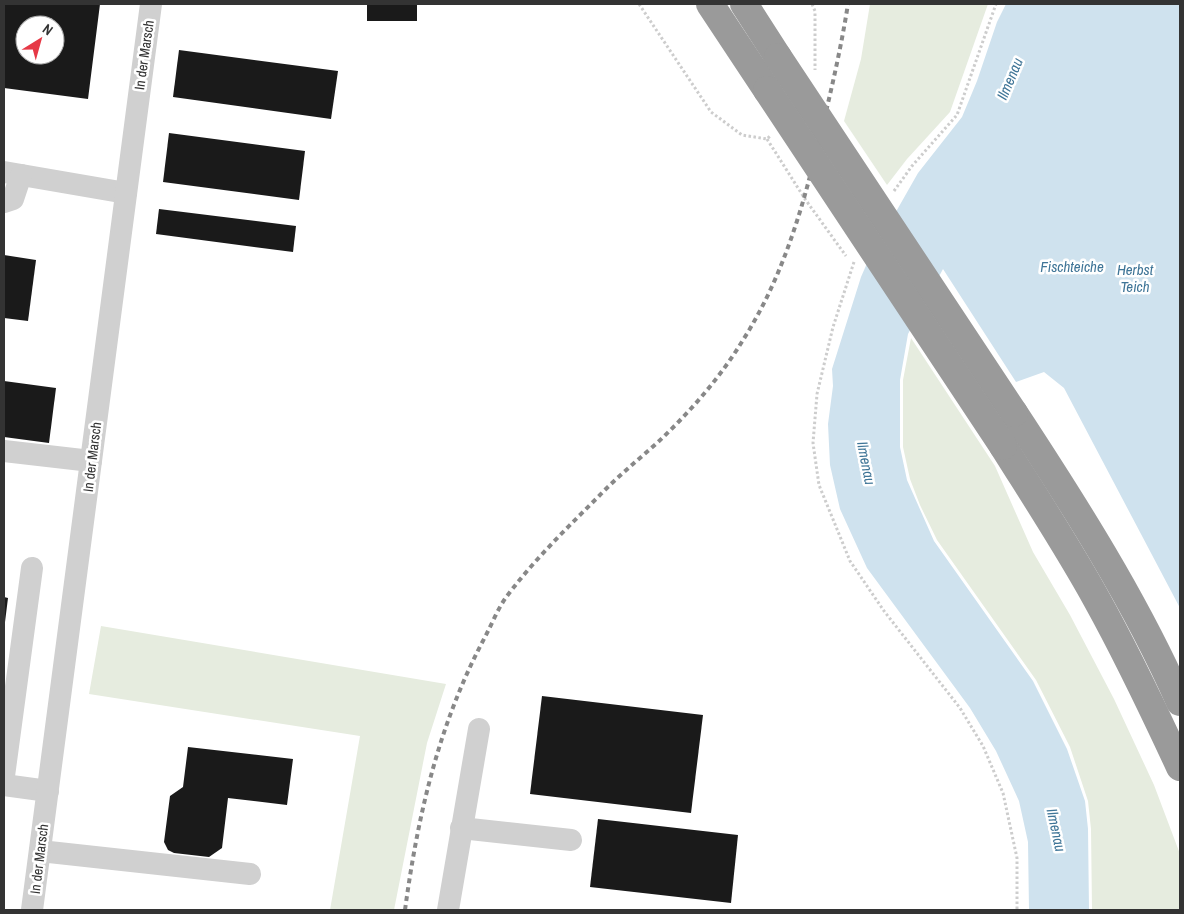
<svg xmlns="http://www.w3.org/2000/svg" width="1184" height="914" font-family="'Archivo Narrow',sans-serif">
<rect width="100%" height="100%" fill="#fff"/>
<!-- green -->
<g fill="#e6ecdf">
<polygon points="870,4 988,4 950,112 907,159 887,185 844,121 861,59"/>
<polygon points="911,338 995,466 1033,552 1070,615 1114,699 1154,785 1180,854 1180,910 1092,910 1091,829 1088,801 1070,747 1036,680 937,540 920,505 910,479 903,447 903,380"/>
<polygon points="101,626 446,684 427,743 394,910 330,910 360,736 89,694"/>
</g>
<!-- water -->
<polygon fill="#cfe2ee" points="1006,4 1180,4 1180,608 1064,388 1044,372 1016,382 943,269 908,334 900,380 900,447 907,480 934,541 1033,681 1067,749 1085,801 1088,829 1089,910 1029,910 1028,842 1019,801 996,751 970,708 867,568 840,509 830,465 828,424 833,386 832,369 861,277 868,261 918,173 962,117 977,81 997,22"/>
<!-- building -->
<g fill="#1a1a1a" fill-rule="evenodd">
<path d="M4,4H100L88,99L4,88ZM25,25H55V55H25Z"/>
<rect x="367" y="4" width="50" height="17"/>
<polygon points="179,50 338,71 331,119 173,97"/>
<polygon points="169,133 305,151 299,200 163,182"/>
<polygon points="159,209 296,226 293,252 156,234"/>
<polygon points="4,255 36,260 28,321 4,318"/>
<polygon points="4,381 56,388 49,443 4,437"/>
<polygon points="4,597 8,598 5,622 4,622"/>
<polygon points="542,696 703,715 691,813 530,794"/>
<polygon points="188,747 293,759 287,805 228,798 222,848 209,857 174,853 168,850 164,842 170,796 183,787"/>
<polygon points="598,819 738,835 731,903 590,887"/>
</g>
<g fill="none" stroke-linecap="round" stroke-linejoin="round">
<!-- path -->
<g stroke="#cdcdcd" stroke-width="3" stroke-dasharray="2.5 2.5" stroke-linecap="butt">
<polyline points="639,4 711,112 742,135 767,139 770,136"/>
<polyline points="812,4 815,11 815,70"/>
<polyline points="767,139 805,199 846,256"/>
<polyline points="894,191 912,166 957,115 996,4"/>
<polyline points="854,262 833,327 817,394 813,443 819,485 850,561 884,611 960,708 983,746 1003,793 1017,858 1017,910"/>
</g>
<!-- minor -->
<g stroke="#d0d0d0" stroke-width="22">
<polyline points="4,172 126,193"/>
<polyline points="4,202 13,199 21,175"/>
<polyline points="4,451 91,461"/>
<polyline points="4,776 32,568"/>
<polyline points="4,785 48,791"/>
<polyline points="461,828 571,840"/>
<polyline points="40,851 250,874"/>
<polyline points="32,910 151,4"/>
<polyline points="448,910 479,729"/>
</g>
<!-- highway -->
<g stroke="#9a9a9a" stroke-width="28">
<polyline points="710,4 767,90"/>
<polyline points="744,4 778,57"/>
<path d="M1014,413C1075,506 1135,600 1180,702"/>
<path d="M1003,446C1035,497 1068,547 1097,600C1127,654 1154,711 1180,767"/>
</g>
<!-- rail -->
<path stroke="#888" stroke-width="4" stroke-dasharray="5 4" stroke-linecap="butt" d="M405,910C418,814 439,723 485,637C492,624 498,608 507,596C534,560 567,528 599,496C617,477 637,461 657,443C689,413 720,378 743,340C783,277 803,208 820,136C831,92 841,48 848,4"/>
<!-- highway-bridge -->
<g stroke="#9a9a9a" stroke-width="28">
<polyline points="778,57 1014,413"/>
<polyline points="767,90 1003,446"/>
</g>
</g>
<g text-anchor="middle" stroke-width="5" stroke-linejoin="round" paint-order="stroke">
<!-- street labels -->
<g font-size="14" fill="#333" stroke="#fff">
<text transform="translate(144 55) rotate(-82)" y="5">In der Marsch</text>
<text transform="translate(92 457) rotate(-83)" y="5">In der Marsch</text>
<text transform="translate(39 859) rotate(-83)" y="5">In der Marsch</text>
</g>
<!-- water labels -->
<g font-size="15" font-style="italic" fill="#3f7597" stroke="#fff">
<text transform="translate(1010 79) rotate(-67)" y="5">Ilmenau</text>
<text x="1072" y="272">Fischteiche</text>
<text x="1135" y="275">Herbst<tspan x="1135" dy="17">Teich</tspan></text>
<text transform="translate(866 463) rotate(79)" y="5">Ilmenau</text>
<text transform="translate(1056 830) rotate(78)" y="5">Ilmenau</text>
</g>
</g>
<!-- border -->
<rect width="1184" height="914" fill="none" stroke="#333333" stroke-width="10"/>
<!-- north arrow -->
<g transform="translate(40 40) rotate(37)"><circle r="24" fill="#ffffff" stroke="#adadad"/>
<path d="M0-4L9 19L0 12L-9 19Z" fill="#e63946"/>
<text y="-8" font-size="14" font-weight="bold" text-anchor="middle" fill="#333333">N</text>
</g>
</svg>
